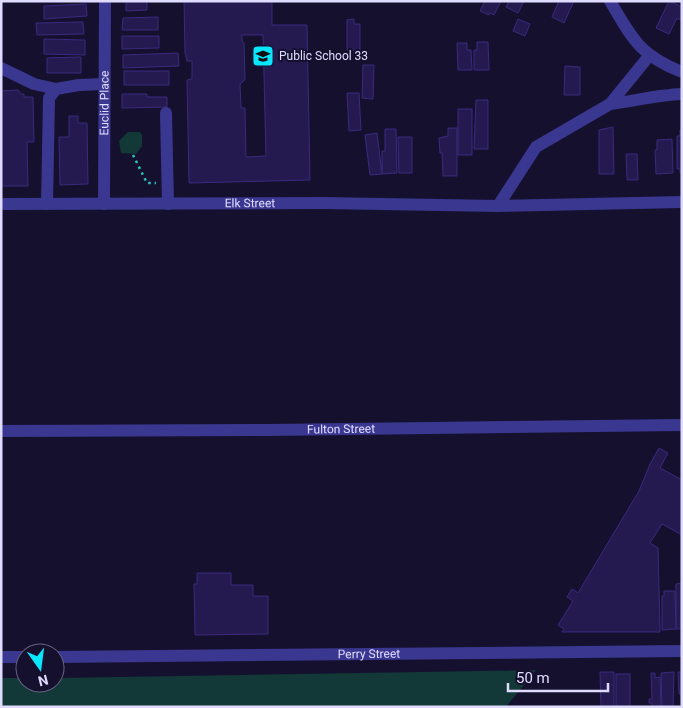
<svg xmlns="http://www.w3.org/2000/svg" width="683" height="708" font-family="Roboto,sans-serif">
<rect width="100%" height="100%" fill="#15102e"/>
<!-- green -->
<g fill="#123837">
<polygon points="128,132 140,132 142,135 142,146 136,154 121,153 119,141"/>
<polygon points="536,670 506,707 1,707 1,678 25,678 25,683 55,683 55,678"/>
</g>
<!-- building -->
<g fill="#251a50" stroke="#3a2a7e" fill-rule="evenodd">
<polygon points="126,1 147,1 147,10 126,11"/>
<path d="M184,1H272V25H307L310,180L189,183L187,80L192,79V61H187L185,53ZM242,35H263L266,156L246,157L245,108H241L240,84L245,80L244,43L242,41Z"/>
<polygon points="485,1 501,1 494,15 490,13 489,15 480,11"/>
<polygon points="509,1 524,1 518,13 506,7"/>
<polygon points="559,1 574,1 564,23 552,17"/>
<polygon points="669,1 682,7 682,21 677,18 669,34 656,28"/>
<polygon points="86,4 87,16 44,19 44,6"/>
<polygon points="158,17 158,30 122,30 123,18"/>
<polygon points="354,19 354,24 360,24 360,50 347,50 347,20"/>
<polygon points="518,19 530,24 525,36 513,31"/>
<polygon points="83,22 84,34 37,35 36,23"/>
<polygon points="122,36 159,36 159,48 122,49"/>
<polygon points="44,39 85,40 85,55 44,54"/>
<polygon points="477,42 488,42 489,70 474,70 474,50 477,50"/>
<polygon points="457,43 467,43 467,50 471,50 472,70 458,70"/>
<polygon points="178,53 179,66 123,68 123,55"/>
<polygon points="81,57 81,73 47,73 47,58"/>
<polygon points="363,65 374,65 373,99 362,98"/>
<polygon points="565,66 580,67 580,95 564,95"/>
<rect x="124" y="71" width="45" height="14"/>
<polygon points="18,90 21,94 24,94 24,97 33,97 34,142 27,142 28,186 1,186 1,91"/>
<polygon points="347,93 359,93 361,130 349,131"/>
<polygon points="122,94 147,94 147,97 167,97 167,107 122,108"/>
<polygon points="476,100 488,100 488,149 474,149"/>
<rect x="458" y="109" width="14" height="46"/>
<polygon points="69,116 78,116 78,123 87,123 88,184 60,185 59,137 69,137"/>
<polygon points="613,127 614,174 599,174 599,130"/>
<polygon points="448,128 457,128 457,176 443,176 442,153 440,153 439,138 448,136"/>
<polygon points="385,129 396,129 397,173 382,174 382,151 385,151"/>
<polygon points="680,130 682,130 682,173 680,173 680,169 677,169 677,136 680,136"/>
<polygon points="377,133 382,174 370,175 365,135"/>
<polygon points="398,137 412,137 412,173 399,173"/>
<polygon points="672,139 673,173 656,174 655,150 657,150 657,140"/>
<polygon points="626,154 637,154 638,180 627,180"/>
<polygon points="659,448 668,453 660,468 682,480 682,535 662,524 650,543 658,548 660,632 562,632 564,629 558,625 573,601 567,597 572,589 578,593 639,491 650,464"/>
<polygon points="197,573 231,573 231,585 253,585 253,596 268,596 268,634 195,635 194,584 197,584"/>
<polygon points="682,583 682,629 676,629 676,584"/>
<polygon points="664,591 675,591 676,629 662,630 662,596 664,596"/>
<polygon points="600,672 614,672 614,707 601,707"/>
<polygon points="674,672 673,707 662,707 661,673"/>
<polygon points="678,672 682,672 682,701 681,694 679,694"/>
<polygon points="651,673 655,673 655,678 660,677 661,707 652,707 652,703 649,703 649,699 652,699"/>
<rect x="616" y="674" width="14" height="33"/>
</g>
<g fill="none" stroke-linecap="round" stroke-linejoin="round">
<!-- path -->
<polyline stroke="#27c8bd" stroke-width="2.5" stroke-dasharray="2.5 4" stroke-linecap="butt" points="133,155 147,183 156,183"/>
<!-- minor -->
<g stroke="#3a3790" stroke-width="12">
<path d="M610,1C632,38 639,55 682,72"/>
<polyline points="1,68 34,84 56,89"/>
<path d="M610,104C634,101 657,95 682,94"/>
<polyline points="166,113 168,204"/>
<path id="s1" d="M1,204L324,203L498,206L682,202"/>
<polyline points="47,204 49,98 56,89 79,85 104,84"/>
<path id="s2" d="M104,204L105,1"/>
<polyline points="498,206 536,147 610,104 649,56"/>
<path id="s3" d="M1,431L269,430L682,425"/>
<polyline points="1,657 25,657"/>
<path id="s4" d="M55,657L682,651"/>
</g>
</g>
<!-- icons -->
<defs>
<g id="school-square" transform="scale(1.125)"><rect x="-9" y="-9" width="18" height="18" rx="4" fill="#08e7ff" stroke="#15102e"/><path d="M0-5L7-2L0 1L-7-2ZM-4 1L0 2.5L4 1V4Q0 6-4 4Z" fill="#111"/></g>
</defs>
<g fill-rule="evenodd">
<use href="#school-square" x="263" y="56"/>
</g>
<g text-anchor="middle" stroke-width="4" stroke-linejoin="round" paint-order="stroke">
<!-- poi labels -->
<g font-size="12" fill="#e0dcff" stroke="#15102e" text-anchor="start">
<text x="279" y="60">Public School 33</text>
</g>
<!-- street labels -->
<g font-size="12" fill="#e0dcff" stroke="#15102e">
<text dy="4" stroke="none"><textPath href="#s2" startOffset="101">Euclid Place</textPath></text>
<text dy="4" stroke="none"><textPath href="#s1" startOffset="249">Elk Street</textPath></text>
<text dy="4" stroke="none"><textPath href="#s3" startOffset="340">Fulton Street</textPath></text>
<text dy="4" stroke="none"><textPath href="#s4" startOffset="314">Perry Street</textPath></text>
</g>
</g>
<!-- border -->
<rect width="683" height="708" fill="none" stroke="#e0dcff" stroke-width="5"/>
<!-- north arrow -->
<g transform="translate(40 668) rotate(166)"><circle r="24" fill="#15102e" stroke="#666282"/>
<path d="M0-4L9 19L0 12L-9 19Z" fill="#08e7ff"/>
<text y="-8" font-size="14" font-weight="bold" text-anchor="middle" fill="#e0dcff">N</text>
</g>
<!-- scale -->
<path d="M508 683v8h100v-8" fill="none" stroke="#e0dcff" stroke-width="2.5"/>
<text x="516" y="683" font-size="15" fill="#e0dcff" stroke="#15102e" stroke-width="4" paint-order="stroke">50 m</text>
</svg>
